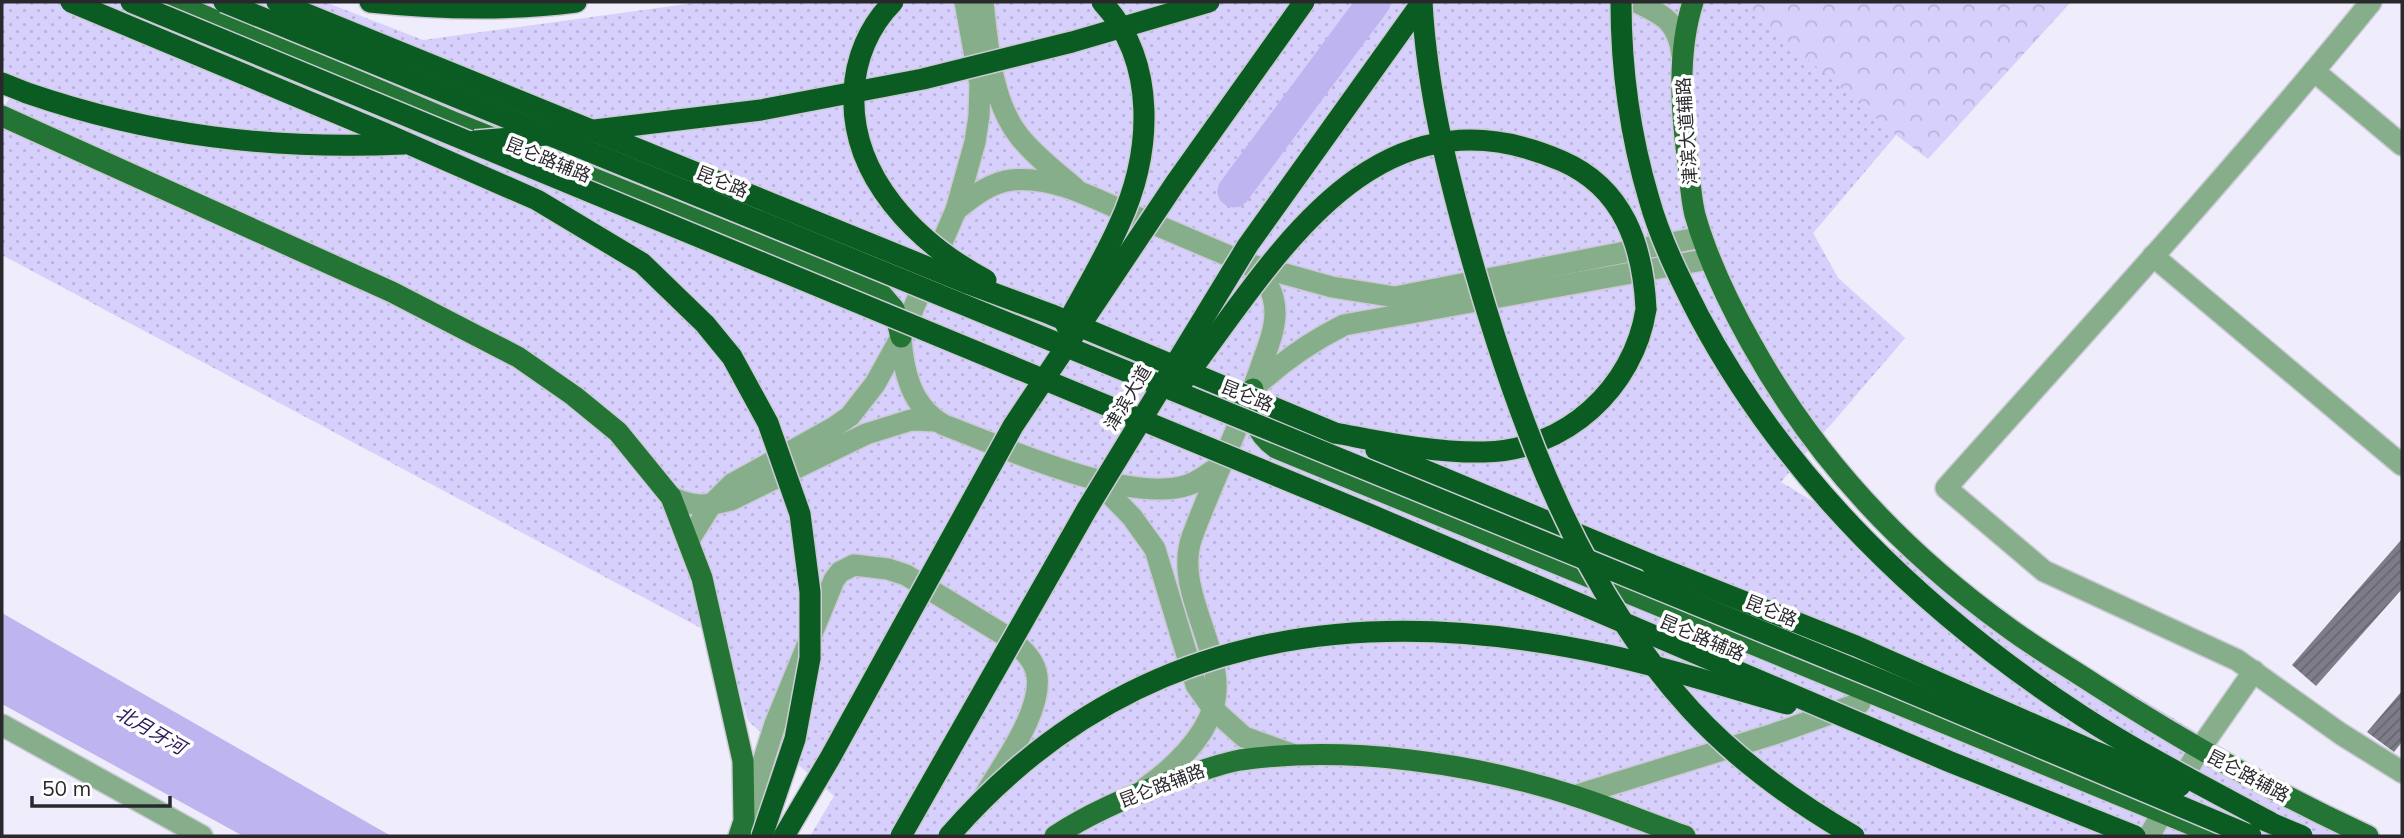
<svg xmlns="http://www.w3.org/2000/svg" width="2404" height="838" font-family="Mulish,'Noto Sans SC',sans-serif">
<defs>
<pattern id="forest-crowns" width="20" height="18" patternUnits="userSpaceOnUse" patternTransform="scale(1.75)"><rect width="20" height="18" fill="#d7d0fd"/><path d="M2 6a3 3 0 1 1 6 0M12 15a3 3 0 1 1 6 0" fill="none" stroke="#b9b3d9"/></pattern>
<pattern id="park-dots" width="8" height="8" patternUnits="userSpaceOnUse" patternTransform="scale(1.75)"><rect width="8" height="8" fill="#d7d0fd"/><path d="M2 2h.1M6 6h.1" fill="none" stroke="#b9b3d9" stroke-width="1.8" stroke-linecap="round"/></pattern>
<pattern id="building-hatch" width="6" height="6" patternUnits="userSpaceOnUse" patternTransform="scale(1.75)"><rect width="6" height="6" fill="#7e7c89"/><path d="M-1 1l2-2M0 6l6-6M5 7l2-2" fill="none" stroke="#676670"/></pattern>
</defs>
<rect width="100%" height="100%" fill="#efedfb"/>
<!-- forest -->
<polygon fill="url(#forest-crowns)" points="1716,2 2071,2 1928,159 1896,135 1813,233 1838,278 1905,338 1828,428"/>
<!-- park -->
<polygon fill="url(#park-dots)" points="2,2 325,2 423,40 701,2 1741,2 1896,135 1813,233 1838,278 1905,338 1781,482 2369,836 810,836 834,796 748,721 725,641 2,255 2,110 21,80 2,69"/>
<!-- water -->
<polygon fill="#beb4f0" points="2,613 391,836 243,836 2,704"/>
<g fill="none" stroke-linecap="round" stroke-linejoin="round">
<!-- river -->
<polyline stroke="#beb4f0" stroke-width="33" points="1234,191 1374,2"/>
</g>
<!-- building -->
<g fill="url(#building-hatch)">
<polygon points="2402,539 2402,589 2316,686 2292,665"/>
<polygon points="2402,691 2402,742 2394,752 2367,732"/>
</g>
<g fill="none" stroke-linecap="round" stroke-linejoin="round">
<!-- minor casing -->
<g stroke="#cbcad6" stroke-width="24">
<g id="minor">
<path d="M983,2C988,46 991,100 1019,136C1035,156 1056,172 1075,188"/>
<path d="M1636,2C1664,15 1678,22 1682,55"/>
<path d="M2371,2C2235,169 2089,328 1946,488L2044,571L2237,660L2341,734L2402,772"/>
<polyline points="2314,71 2402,145"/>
<path d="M956,210C972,197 991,182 1012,180C1055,175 1101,202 1139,218C1176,233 1212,249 1248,264C1265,277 1275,291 1275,313C1275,332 1266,351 1260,369C1240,426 1213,480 1192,537C1172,593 1230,655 1213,708C1203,740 1172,769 1145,788"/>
<polyline points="2153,256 2402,465"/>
<polyline points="1252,265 1332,287 1395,297 1702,237"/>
<path d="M901,337C903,371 911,407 944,425C1003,447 1129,505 1188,485C1200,481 1210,472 1221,465"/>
<path d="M1257,385C1283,361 1312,341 1344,325L1709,259"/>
<polyline points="1097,481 1132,517 1155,549 1196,685 1213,709 1244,737 1294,755"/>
<path d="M671,497C696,508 706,506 731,500L866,434L911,420L936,421"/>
<polyline points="689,540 711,505 732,484 833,428 850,416 875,384 901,337 956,210 975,142 979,116 980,84 965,2"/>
<polyline points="2,725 202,836"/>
<polyline points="1574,796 1774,734 1860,703"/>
<path d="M746,816L775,724L834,580L840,572L854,565L888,569L906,575L1009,638C1020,647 1032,657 1036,671C1046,707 1002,765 985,795"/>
<polyline points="2149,836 2199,750 2254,671"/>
</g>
</g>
<!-- major casing -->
<g stroke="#cbcad6" stroke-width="24">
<g id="major">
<polyline points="172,2 453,122 881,294 894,309 901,337"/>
<path d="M1693,2C1677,52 1681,111 1688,163C1690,180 1691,199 1695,215C1708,261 1728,302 1751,343C1814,457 1901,550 2006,626C2034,647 2065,665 2094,684C2182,741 2273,792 2368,836"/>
<polyline points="2,116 392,292 479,337 518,357 574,396 618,432 671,497 702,578 743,761 744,821 739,836"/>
<path d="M1253,389C1251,415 1254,432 1276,448L2219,836"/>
<path d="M1055,836C1093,811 1136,793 1180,778C1200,771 1219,764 1240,760C1347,745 1473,763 1575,796C1612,808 1648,823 1685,836"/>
</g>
</g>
<!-- highway casing -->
<g stroke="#cbcad6" stroke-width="24">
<g id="highway">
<path d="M370,2C437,9 508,11 576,2"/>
<polyline points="2,83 27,93"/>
<path d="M1335,433C1384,442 1433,453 1484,452C1565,451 1634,388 1646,309"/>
<polyline points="1376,450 1652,565"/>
</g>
</g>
<!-- minor -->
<use href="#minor" stroke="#87ae8b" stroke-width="21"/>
<!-- major -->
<use href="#major" stroke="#247436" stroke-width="21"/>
<!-- highway -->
<use href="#highway" stroke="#0b5c22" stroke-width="21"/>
<!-- highway-bridge casing -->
<g stroke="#cbcad6" stroke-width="24" stroke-linecap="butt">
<g id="highway-bridge">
<polyline points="71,2 384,133 537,200 642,263 705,324 732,357 768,423 800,514 810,592 810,658 795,739 762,836"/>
<polyline points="131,2 1369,514 1948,761 2135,836"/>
<polyline points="224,2 1883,681 2251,836"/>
<polyline points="277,2 969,284 1050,314 1335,433"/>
<path d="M893,2C869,26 855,59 854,93C850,177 917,243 986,280"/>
<path d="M1422,2C1427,94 1450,183 1475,271C1520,427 1580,589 1691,710C1737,760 1795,802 1854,836"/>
<path d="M1621,2C1621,68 1630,135 1649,199C1660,239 1680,279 1699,316C1787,481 1926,614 2082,716C2142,755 2207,788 2270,822"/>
<path d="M27,93C152,136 273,150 404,144"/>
<polyline points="475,141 570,133 761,110 923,79 1072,42 1209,2"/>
<path d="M1066,325C1084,292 1104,259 1119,225C1152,154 1158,62 1102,2"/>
<path d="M1183,381C1277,256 1375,79 1562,161C1624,188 1643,246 1646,309"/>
<polyline points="1652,565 1856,646 2096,752 2180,786"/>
<polyline points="2259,818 2302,836"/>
<polyline points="784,836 830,758 1013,426 1176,182 1304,2"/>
<polyline points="901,836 1087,509 1248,245 1422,2"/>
<path d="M949,836C1125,633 1355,600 1608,655C1668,668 1727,687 1787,704"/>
</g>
</g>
<!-- highway-bridge -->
<use href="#highway-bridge" stroke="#0b5c22" stroke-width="21"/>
</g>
<g text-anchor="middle" stroke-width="7" stroke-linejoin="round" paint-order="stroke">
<!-- street labels -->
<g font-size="18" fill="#28282d" stroke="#fff">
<text transform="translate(1687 131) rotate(-94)" y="6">津滨大道辅路</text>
<text transform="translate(548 160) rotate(22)" y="6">昆仑路辅路</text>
<text transform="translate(722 182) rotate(22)" y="6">昆仑路</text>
<text transform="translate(1247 396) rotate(22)" y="6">昆仑路</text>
<text transform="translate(1128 398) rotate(-59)" y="6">津滨大道</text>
<text transform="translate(1771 611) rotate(22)" y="6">昆仑路</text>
<text transform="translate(1702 638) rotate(23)" y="6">昆仑路辅路</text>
<text transform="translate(2248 776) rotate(28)" y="6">昆仑路辅路</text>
<text transform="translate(1162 786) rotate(-21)" y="6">昆仑路辅路</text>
</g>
<!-- water labels -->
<g font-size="19" font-style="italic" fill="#2e185c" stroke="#fff">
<text transform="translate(151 730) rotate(30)" y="7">北月牙河</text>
</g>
</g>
<!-- border -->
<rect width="2404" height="838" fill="none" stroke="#28282d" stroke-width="7"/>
<!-- scale -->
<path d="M32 796v10h138v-10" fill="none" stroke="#28282d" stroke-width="3.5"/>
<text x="42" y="796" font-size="21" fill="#28282d" stroke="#ffffff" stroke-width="5" paint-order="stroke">50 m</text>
</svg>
